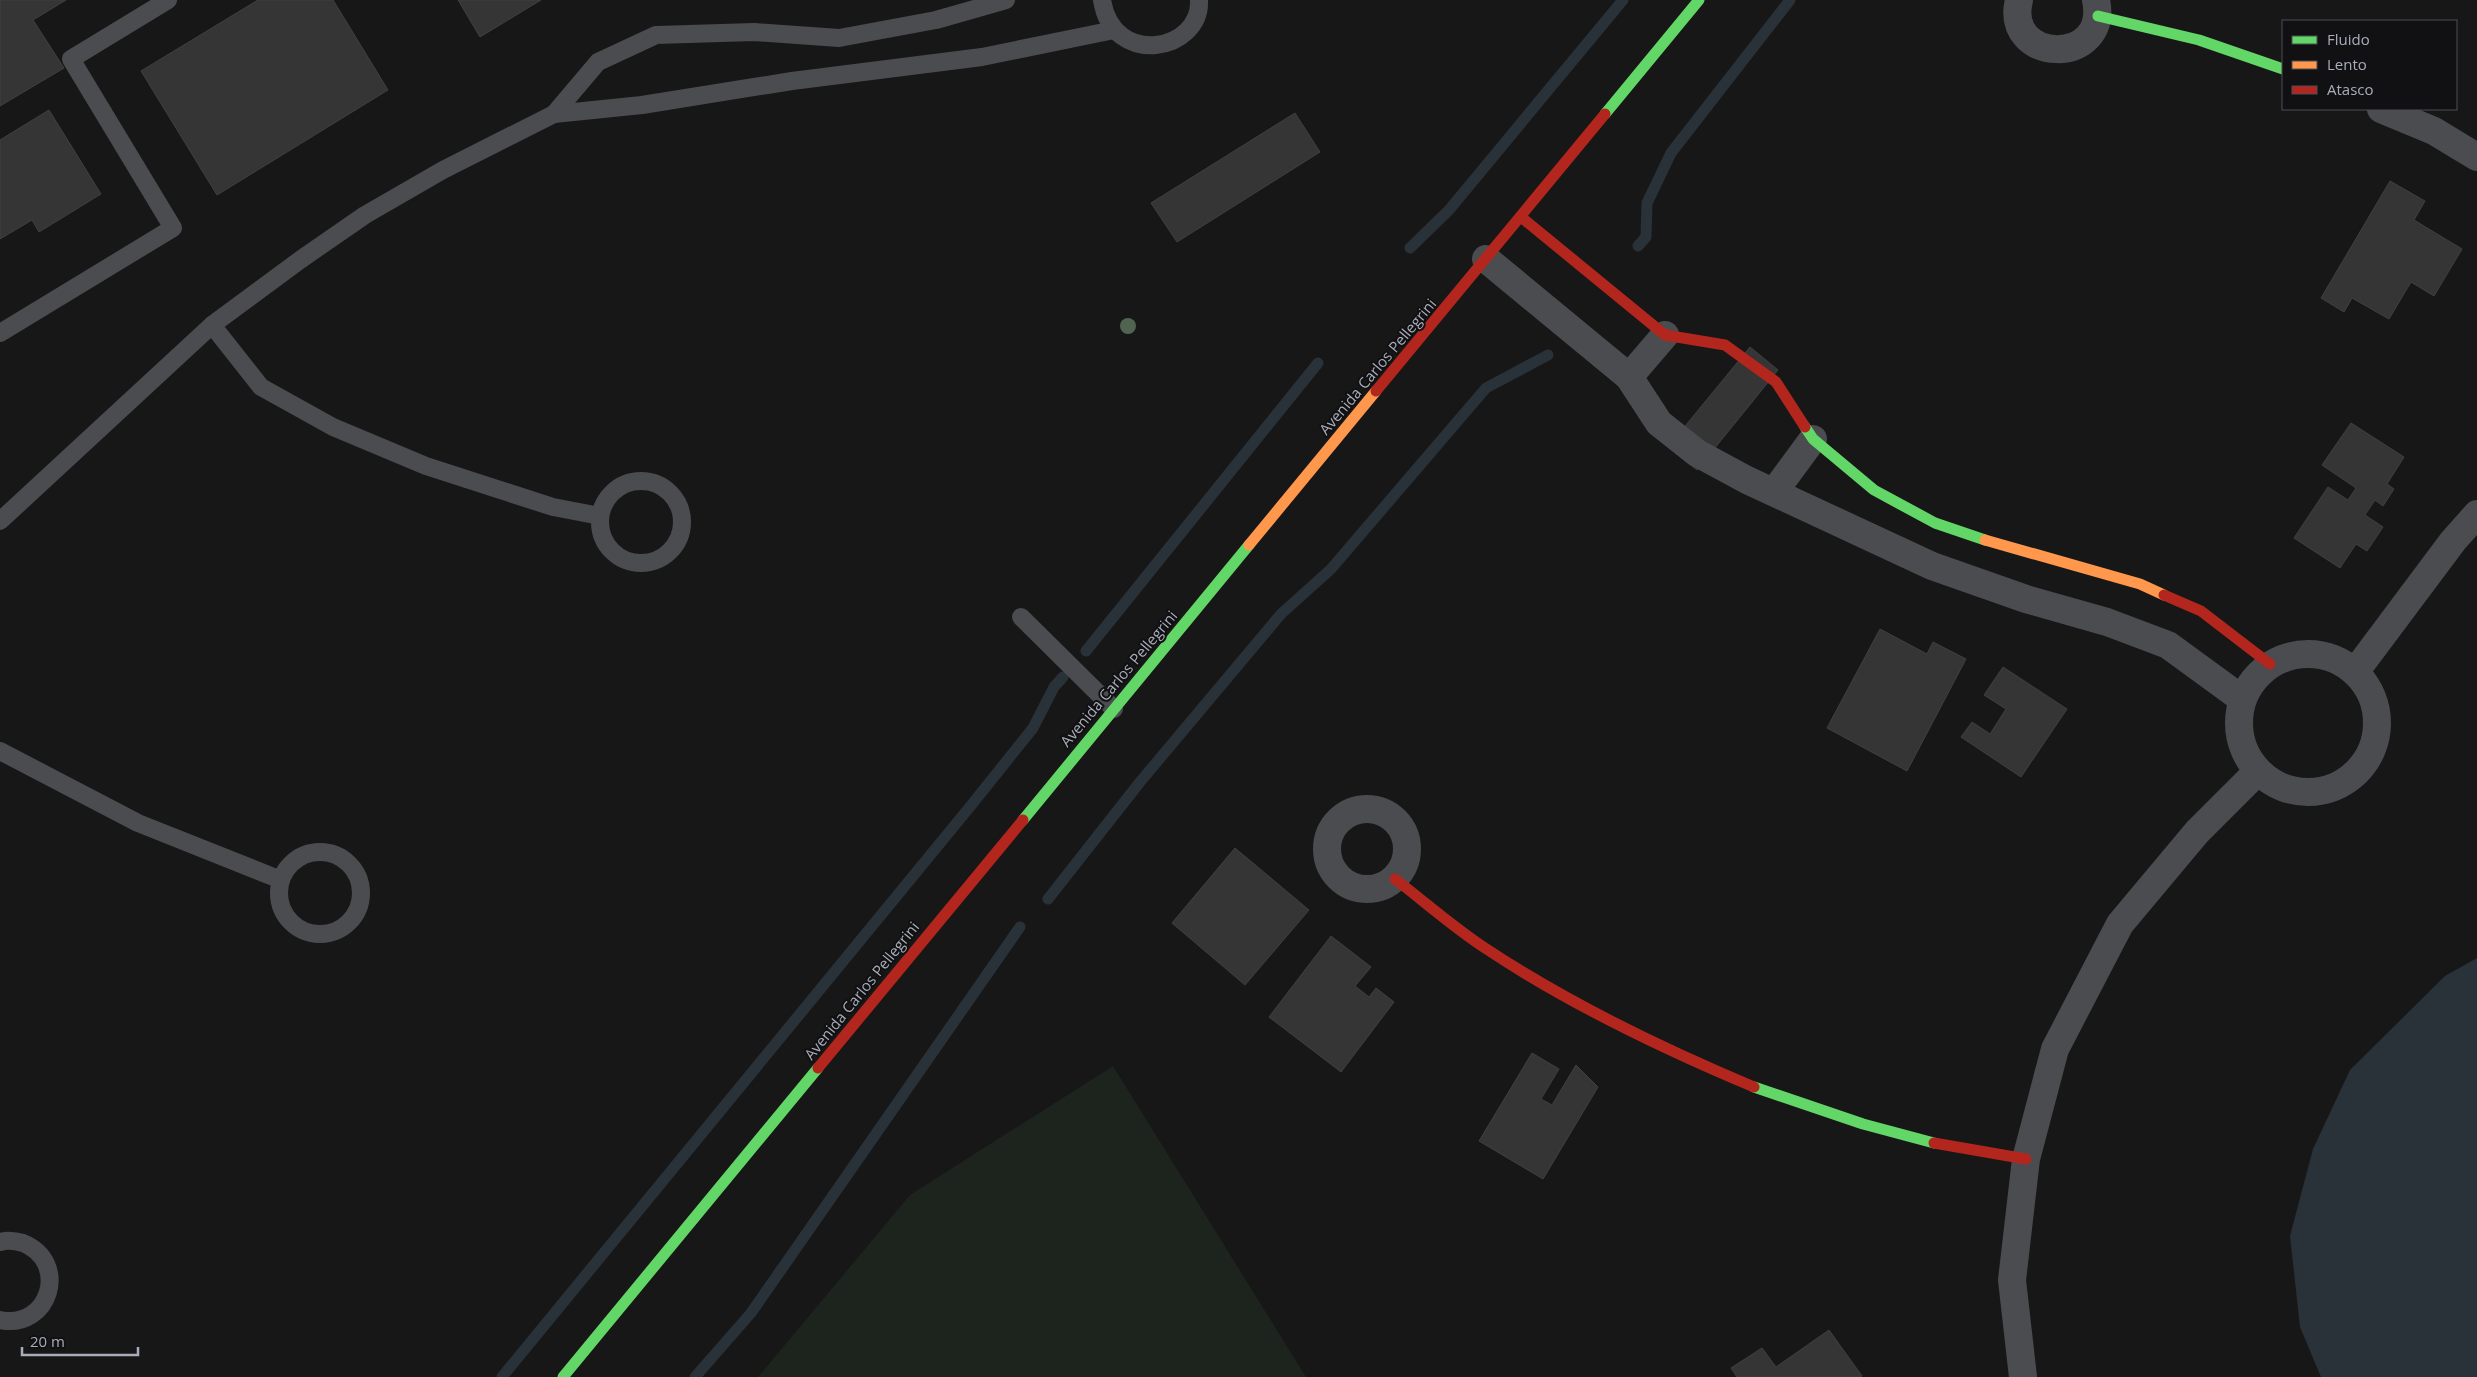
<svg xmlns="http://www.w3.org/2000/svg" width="2477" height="1377" font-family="'Open Sans',sans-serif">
<rect width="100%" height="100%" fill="#171717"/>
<!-- green -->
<polygon fill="#1d241e" points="1113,1066 1306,1377 758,1377 910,1195"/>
<!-- water -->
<polygon fill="#2a3239" points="2477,958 2477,1377 2321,1377 2300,1327 2290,1236 2313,1149 2350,1070 2445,976"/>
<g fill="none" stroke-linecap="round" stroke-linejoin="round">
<!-- stream -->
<g stroke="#2a3239" stroke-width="11">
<polyline points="1638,246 1646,237 1647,203 1671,153 1790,0"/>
<polyline points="1410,248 1449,210 1623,0"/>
<polyline points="1086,651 1318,363"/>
<polyline points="1048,899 1140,782 1281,614 1331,569 1486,388 1548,355"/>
<polyline points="502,1377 973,803 1033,728 1054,687 1063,677"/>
<polyline points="695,1377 751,1313 1020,927"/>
</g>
</g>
<!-- building -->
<g fill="#353536" stroke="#3f4043">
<polygon points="0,0 66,0 33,20 64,68 0,106"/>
<polygon points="258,0 333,0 388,90 217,195 141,71"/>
<polygon points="458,0 541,0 480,37"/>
<polygon points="49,110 101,194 39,232 32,220 0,239 0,140"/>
<polygon points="1295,113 1320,152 1177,242 1151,203"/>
<polygon points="2390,181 2425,201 2414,220 2462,249 2434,296 2411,282 2389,319 2352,298 2344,312 2321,298"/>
<polygon points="1750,347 1778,370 1697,470 1668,447"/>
<polygon points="2351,423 2404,457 2387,484 2394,489 2383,506 2375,500 2365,515 2383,527 2367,551 2356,544 2340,568 2294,538 2328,487 2348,500 2356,488 2322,465"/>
<polygon points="1880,629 1927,654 1933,642 1966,659 1907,771 1827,728"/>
<polygon points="2003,667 2067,709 2021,777 1961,737 1972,722 1990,734 2006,709 1984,695"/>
<polygon points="1235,848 1309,910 1245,985 1172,923"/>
<polygon points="1331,936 1371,967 1355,986 1369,997 1376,988 1394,1002 1341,1072 1269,1017"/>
<polygon points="1532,1053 1559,1069 1541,1099 1552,1105 1576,1065 1598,1087 1543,1179 1479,1141"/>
<polygon points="1829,1330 1862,1376 1860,1377 1737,1377 1731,1368 1762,1348 1776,1367"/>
</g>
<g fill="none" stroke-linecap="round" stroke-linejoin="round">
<!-- lane -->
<g stroke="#4b4c50" stroke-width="18">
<path d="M1102,0C1113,69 1202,51 1199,0"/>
<polyline points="554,114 598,62 656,35 754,32 839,38 936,20 1006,0"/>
<polyline points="212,325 261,387 333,427 426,466 553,507 600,516"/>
<polyline points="0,333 173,228 71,59 168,0"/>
<circle cx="641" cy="522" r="41"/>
<polyline points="0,521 212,325 300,260 365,215 443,170 554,114 642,105 792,81 982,57 1114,30"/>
<polyline points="1021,617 1114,709"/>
<polyline points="0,751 138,823 281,880"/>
<circle cx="320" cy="893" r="41"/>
<path d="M0,1242C7,1240 16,1241 23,1243C70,1262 50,1330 0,1320"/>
</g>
<!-- street -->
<g stroke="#4b4c50" stroke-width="28">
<path d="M2019,0C2003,64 2110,67 2096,0"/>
<polyline points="2381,109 2434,131 2477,157"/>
<polyline points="1486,259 1629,377 1659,423 1697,453 1747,480 1932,566 2026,599 2107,622 2168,645 2242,699"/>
<polyline points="1629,377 1665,335"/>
<polyline points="1774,492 1813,439"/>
<circle cx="2308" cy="723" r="69"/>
<polyline points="2355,672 2453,541 2477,514"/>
<circle cx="1367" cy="849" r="40"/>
<polyline points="2023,1377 2012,1280 2026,1159 2055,1049 2120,924 2197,832 2258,771"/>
</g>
<!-- fast -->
<g stroke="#63d668" stroke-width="11">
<polyline points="2098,16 2199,40 2283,69"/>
<polyline points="1605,114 1699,0"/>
<polyline points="1805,427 1813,439 1874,490 1935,523 1985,540"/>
<polyline points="1023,820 1249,545"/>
<polyline points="1754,1087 1863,1124 1934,1143"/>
<polyline points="563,1377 818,1068"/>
</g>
<!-- slow -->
<g stroke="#ff974d" stroke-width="11">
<polyline points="1985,540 2140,584 2164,595"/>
<polyline points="1249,545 1376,391"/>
</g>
<!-- jam -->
<g stroke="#b3261e" stroke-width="11">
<polyline points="1521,217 1665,335 1725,345 1776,382 1805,427"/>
<polyline points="1376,391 1605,114"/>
<polyline points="2164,595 2201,611 2270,664"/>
<path d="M1395,879C1425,902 1453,927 1485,948C1569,1004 1661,1048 1754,1087"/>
<polyline points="818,1068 1023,820"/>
<polyline points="1934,1143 2026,1159"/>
</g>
</g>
<!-- trees -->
<circle fill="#506451" cx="1128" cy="326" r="8"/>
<g text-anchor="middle" stroke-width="4" stroke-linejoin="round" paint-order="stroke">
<!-- street labels -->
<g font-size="15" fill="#a8adb8" stroke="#111113">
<text transform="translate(1378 367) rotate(-50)" y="5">Avenida Carlos Pellegrini</text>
<text transform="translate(1119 679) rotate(-50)" y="5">Avenida Carlos Pellegrini</text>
<text transform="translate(862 991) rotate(-51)" y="5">Avenida Carlos Pellegrini</text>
</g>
</g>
<!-- legend -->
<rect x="2282" y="20" width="175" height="90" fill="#111113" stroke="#4d4f55"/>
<rect x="2292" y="36" width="25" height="8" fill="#63d668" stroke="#4d4f55"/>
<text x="2327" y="45" font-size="15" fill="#a8adb8">Fluido</text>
<rect x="2292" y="61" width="25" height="8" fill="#ff974d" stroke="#4d4f55"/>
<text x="2327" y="70" font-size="15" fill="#a8adb8">Lento</text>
<rect x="2292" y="86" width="25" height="8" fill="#b3261e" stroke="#4d4f55"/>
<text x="2327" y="95" font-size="15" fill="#a8adb8">Atasco</text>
<!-- scale -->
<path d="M22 1347v8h116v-8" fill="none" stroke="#a8adb8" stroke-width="2.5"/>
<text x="30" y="1347" font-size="15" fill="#a8adb8" stroke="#111113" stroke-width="4" paint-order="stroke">20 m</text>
</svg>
